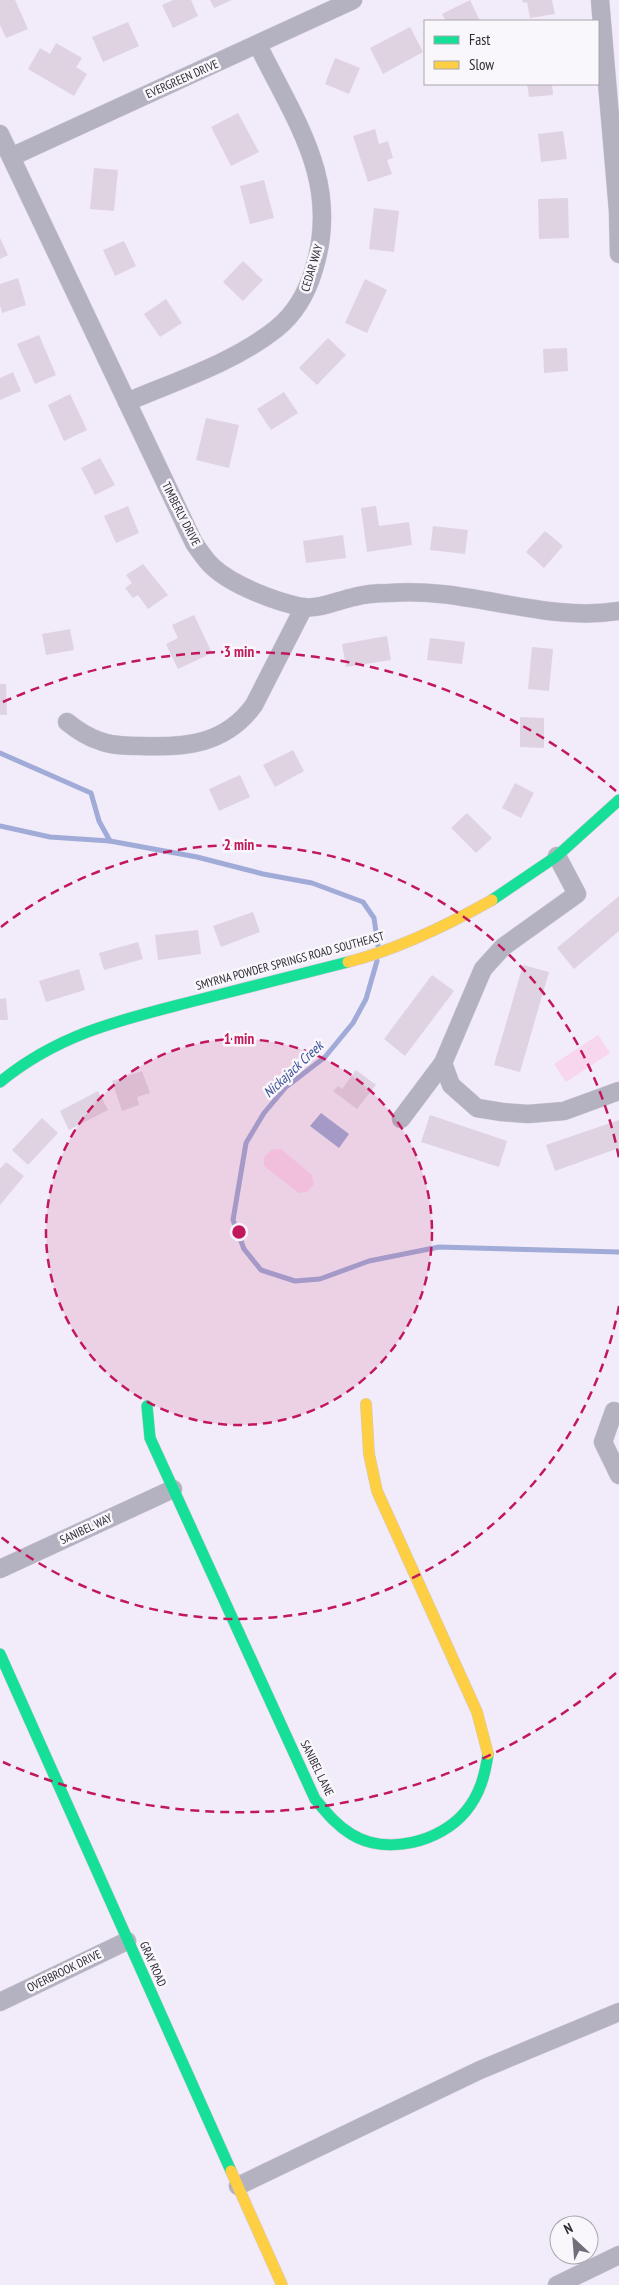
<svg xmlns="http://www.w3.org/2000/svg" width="619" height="2285" font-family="'PT Sans Narrow',sans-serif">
<rect width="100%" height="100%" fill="#f2ebf9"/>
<!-- green -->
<g fill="#f8d6ed">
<polygon points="598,1035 610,1053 566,1082 554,1064"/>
<polygon points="281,1149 312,1175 314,1184 307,1192 299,1193 264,1166 264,1157 271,1150"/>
</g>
<!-- water -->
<polygon fill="#a0abd7" points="321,1113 349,1134 339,1148 310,1126"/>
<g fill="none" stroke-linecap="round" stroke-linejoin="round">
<!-- stream -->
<g stroke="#a0abd7" stroke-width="5">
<polyline points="0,753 91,793 99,821 110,841"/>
<polyline points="0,826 50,837 110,841 197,857 263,874 312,883 363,902 374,918 378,946"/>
<polyline points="377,961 366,999 353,1023 325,1057 286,1087 264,1113 246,1143 233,1220 244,1249 261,1270 295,1281 320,1279 369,1261 439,1247 619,1252"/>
</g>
</g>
<!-- building -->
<g fill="#dfd3e2">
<polygon points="0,0 15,0 28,29 6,38 0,25"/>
<polygon points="173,0 191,0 198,16 173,28 162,5"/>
<polygon points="210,0 232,0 214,8"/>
<polygon points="470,0 480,21 446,21 442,14"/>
<polygon points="522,0 552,0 555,14 530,18 527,2 523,3"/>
<polygon points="128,22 139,46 103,62 92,37"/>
<polygon points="410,27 423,52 383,74 370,48"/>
<polygon points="56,43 82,58 76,67 87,74 74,96 28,69 40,48 50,54"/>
<polygon points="335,58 360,68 349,94 325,84"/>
<polygon points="527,84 552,84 553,95 529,97"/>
<polygon points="238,113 259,152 231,166 211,127"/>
<polygon points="375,129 379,144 388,141 393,158 387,160 392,174 368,182 353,136"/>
<polygon points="563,131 567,159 541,162 538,134"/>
<polygon points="94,168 118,170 114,211 90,209"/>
<polygon points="264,180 274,218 250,224 240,186"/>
<polygon points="568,198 569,238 539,239 538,199"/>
<polygon points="374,208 399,211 394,252 369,249"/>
<polygon points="0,238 8,255 0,259"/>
<polygon points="124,241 136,266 115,276 103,250"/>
<polygon points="243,261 263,280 243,301 223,282"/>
<polygon points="18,278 26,305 2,313 0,305 0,284"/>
<polygon points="365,279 387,290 367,333 345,323"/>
<polygon points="166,299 182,323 160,337 144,314"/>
<polygon points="39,335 56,375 35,384 17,344"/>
<polygon points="328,338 346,355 317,385 299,368"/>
<polygon points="567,348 568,371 544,373 543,349"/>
<polygon points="13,372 21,391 0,400 0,378"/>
<polygon points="284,392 298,413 271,430 257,409"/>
<polygon points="70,394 87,430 64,441 48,405"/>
<polygon points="206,418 239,425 229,468 196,460"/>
<polygon points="100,458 115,485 95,495 81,468"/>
<polygon points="128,506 139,533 116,543 104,516"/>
<polygon points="376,506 379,526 409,522 412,545 367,552 361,508"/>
<polygon points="433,526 468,530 465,554 430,550"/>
<polygon points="545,531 563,546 544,568 526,552"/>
<polygon points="343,535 346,558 306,563 303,541"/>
<polygon points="143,564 168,595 148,609 138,595 133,598 125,588 132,583 126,575"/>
<polygon points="194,615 212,653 178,669 166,644 178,638 172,625"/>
<polygon points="70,629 74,650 46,655 42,634"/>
<polygon points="387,636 391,660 346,667 342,644"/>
<polygon points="430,638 465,642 462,664 427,660"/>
<polygon points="532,647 553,649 549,691 528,689"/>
<polygon points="0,684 6,684 7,715 0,715"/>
<polygon points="520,717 544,718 544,748 520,747"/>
<polygon points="293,750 304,771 275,787 263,765"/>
<polygon points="240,775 250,797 219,811 209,789"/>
<polygon points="515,783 534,793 521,818 502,808"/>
<polygon points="467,813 492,838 476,853 451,828"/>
<polygon points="619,896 619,931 574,969 557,948"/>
<polygon points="253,912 260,932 221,947 213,926"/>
<polygon points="198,930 201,954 158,960 155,935"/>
<polygon points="138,942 143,959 104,970 99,953"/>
<polygon points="523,965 549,972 520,1072 494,1065"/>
<polygon points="79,969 85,990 46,1002 39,981"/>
<polygon points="432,975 454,991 405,1056 384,1039"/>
<polygon points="6,998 8,1020 0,1020 0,999"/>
<polygon points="356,1070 376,1085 357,1109 333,1091 338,1086 342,1089"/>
<polygon points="142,1071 150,1093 137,1097 139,1105 122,1111 112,1081"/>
<polygon points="98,1091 108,1110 69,1130 60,1111"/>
<polygon points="430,1115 507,1141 499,1167 421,1142"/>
<polygon points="42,1118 58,1133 28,1165 12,1150"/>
<polygon points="619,1120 619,1148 555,1171 546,1145"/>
<polygon points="6,1162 24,1176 0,1205 0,1169"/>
</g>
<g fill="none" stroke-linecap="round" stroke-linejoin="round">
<!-- street casing -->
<g stroke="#cfc9d5" stroke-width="19">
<g id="street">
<polyline points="600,0 618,211 619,254"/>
<path d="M0,134L194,543C200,551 205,560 213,567C232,585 276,602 302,607C318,610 339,600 354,597C365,594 377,593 389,593C467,586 541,623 619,611"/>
<polyline points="11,157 353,0"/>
<path d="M127,402C176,381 233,363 276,329C296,313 307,293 314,269C341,181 295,121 258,45"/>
<path d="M67,722C77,730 87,737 100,741C113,746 128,746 141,746C186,748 226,744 254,705L304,607"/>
<polyline points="557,856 577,894 503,947 483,969 443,1063 451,1085 477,1108 502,1112 528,1114 564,1111 619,1091"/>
<polyline points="401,1119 443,1063"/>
<polyline points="614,1411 603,1442 619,1475"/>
<polyline points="0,1569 173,1489"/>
<polyline points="0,2002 127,1941"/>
<polyline points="238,2186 480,2070 619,2012"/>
<polyline points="557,2285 619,2255"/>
</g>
</g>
<!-- fast casing -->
<g stroke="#cfc9d5" stroke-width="12">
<g id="fast">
<polyline points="492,900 557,856 619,800"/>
<path d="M0,1082C60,1033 121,1020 194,1001C245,988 297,975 348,962"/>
<path d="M147,1406L150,1438L315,1799C326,1812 336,1825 351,1834C386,1856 441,1842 466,1811C480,1794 485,1775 488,1754"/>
<polyline points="0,1654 231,2171"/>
</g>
</g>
<!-- slow casing -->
<g stroke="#cfc9d5" stroke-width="12">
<g id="slow">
<path d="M348,962C399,949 446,926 492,900"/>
<polyline points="366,1404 369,1454 377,1491 477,1712 488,1754"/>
<polyline points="231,2171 282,2285"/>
</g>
</g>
<!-- street -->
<use href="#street" stroke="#b4b1c0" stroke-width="18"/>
<!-- fast -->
<use href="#fast" stroke="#16e098" stroke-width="11"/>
<!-- slow -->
<use href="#slow" stroke="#ffcf43" stroke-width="11"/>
</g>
<!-- distance rings -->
<circle cx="239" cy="1232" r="193" fill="#c2185b" fill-opacity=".12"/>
<g fill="none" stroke="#c2185b" stroke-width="2.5" stroke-dasharray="9 6">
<circle cx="239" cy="1232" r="193"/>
<path d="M619 1306A387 387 0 0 1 1 1537M1 927A387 387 0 0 1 619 1158"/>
<path d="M616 1673A580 580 0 0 1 3 1762M3 702A580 580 0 0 1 616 791"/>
</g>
<g text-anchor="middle" stroke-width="5" stroke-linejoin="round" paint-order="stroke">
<!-- street labels -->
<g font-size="12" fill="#302b35" stroke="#f9f7fc">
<text transform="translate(182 79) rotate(-24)" y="4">EVERGREEN DRIVE</text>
<text transform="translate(312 268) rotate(-73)" y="4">CEDAR WAY</text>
<text transform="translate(181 514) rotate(63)" y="4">TIMBERLY DRIVE</text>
<text transform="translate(290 961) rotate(-15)" y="4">SMYRNA POWDER SPRINGS ROAD SOUTHEAST</text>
<text transform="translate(86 1529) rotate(-25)" y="4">SANIBEL WAY</text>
<text transform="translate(317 1768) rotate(64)" y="4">SANIBEL LANE</text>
<text transform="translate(153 1964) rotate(66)" y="4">GRAY ROAD</text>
<text transform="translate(64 1971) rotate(-26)" y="4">OVERBROOK DRIVE</text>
</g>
<!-- water labels -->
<g font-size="14" font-style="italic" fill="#3b4f96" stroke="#f9f7fc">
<text transform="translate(293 1069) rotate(-43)" y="5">Nickajack Creek</text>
</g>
</g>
<circle cx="239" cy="1232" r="8" fill="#c2185b" stroke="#f9f7fc" stroke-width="2.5"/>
<g font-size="15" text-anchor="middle" font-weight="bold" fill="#c2185b" stroke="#f9f7fc" stroke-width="5" stroke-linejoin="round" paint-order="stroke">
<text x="239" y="657">3 min</text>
<text x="239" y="850">2 min</text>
<text x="239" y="1044">1 min</text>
</g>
<!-- legend -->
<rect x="424" y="20" width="175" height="65" fill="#f9f7fc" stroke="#a9a5ac"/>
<rect x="434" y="36" width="25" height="8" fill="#16e098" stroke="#a9a5ac"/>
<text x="469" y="45" font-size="15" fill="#302b35">Fast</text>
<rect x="434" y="61" width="25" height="8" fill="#ffcf43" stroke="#a9a5ac"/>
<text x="469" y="70" font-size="15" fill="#302b35">Slow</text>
<!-- north arrow -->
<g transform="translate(574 2240) rotate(334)"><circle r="24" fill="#f9f7fc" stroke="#a9a5ac"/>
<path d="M0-4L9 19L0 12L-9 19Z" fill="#746e7a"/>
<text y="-8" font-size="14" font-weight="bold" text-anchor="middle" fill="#302b35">N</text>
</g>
</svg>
